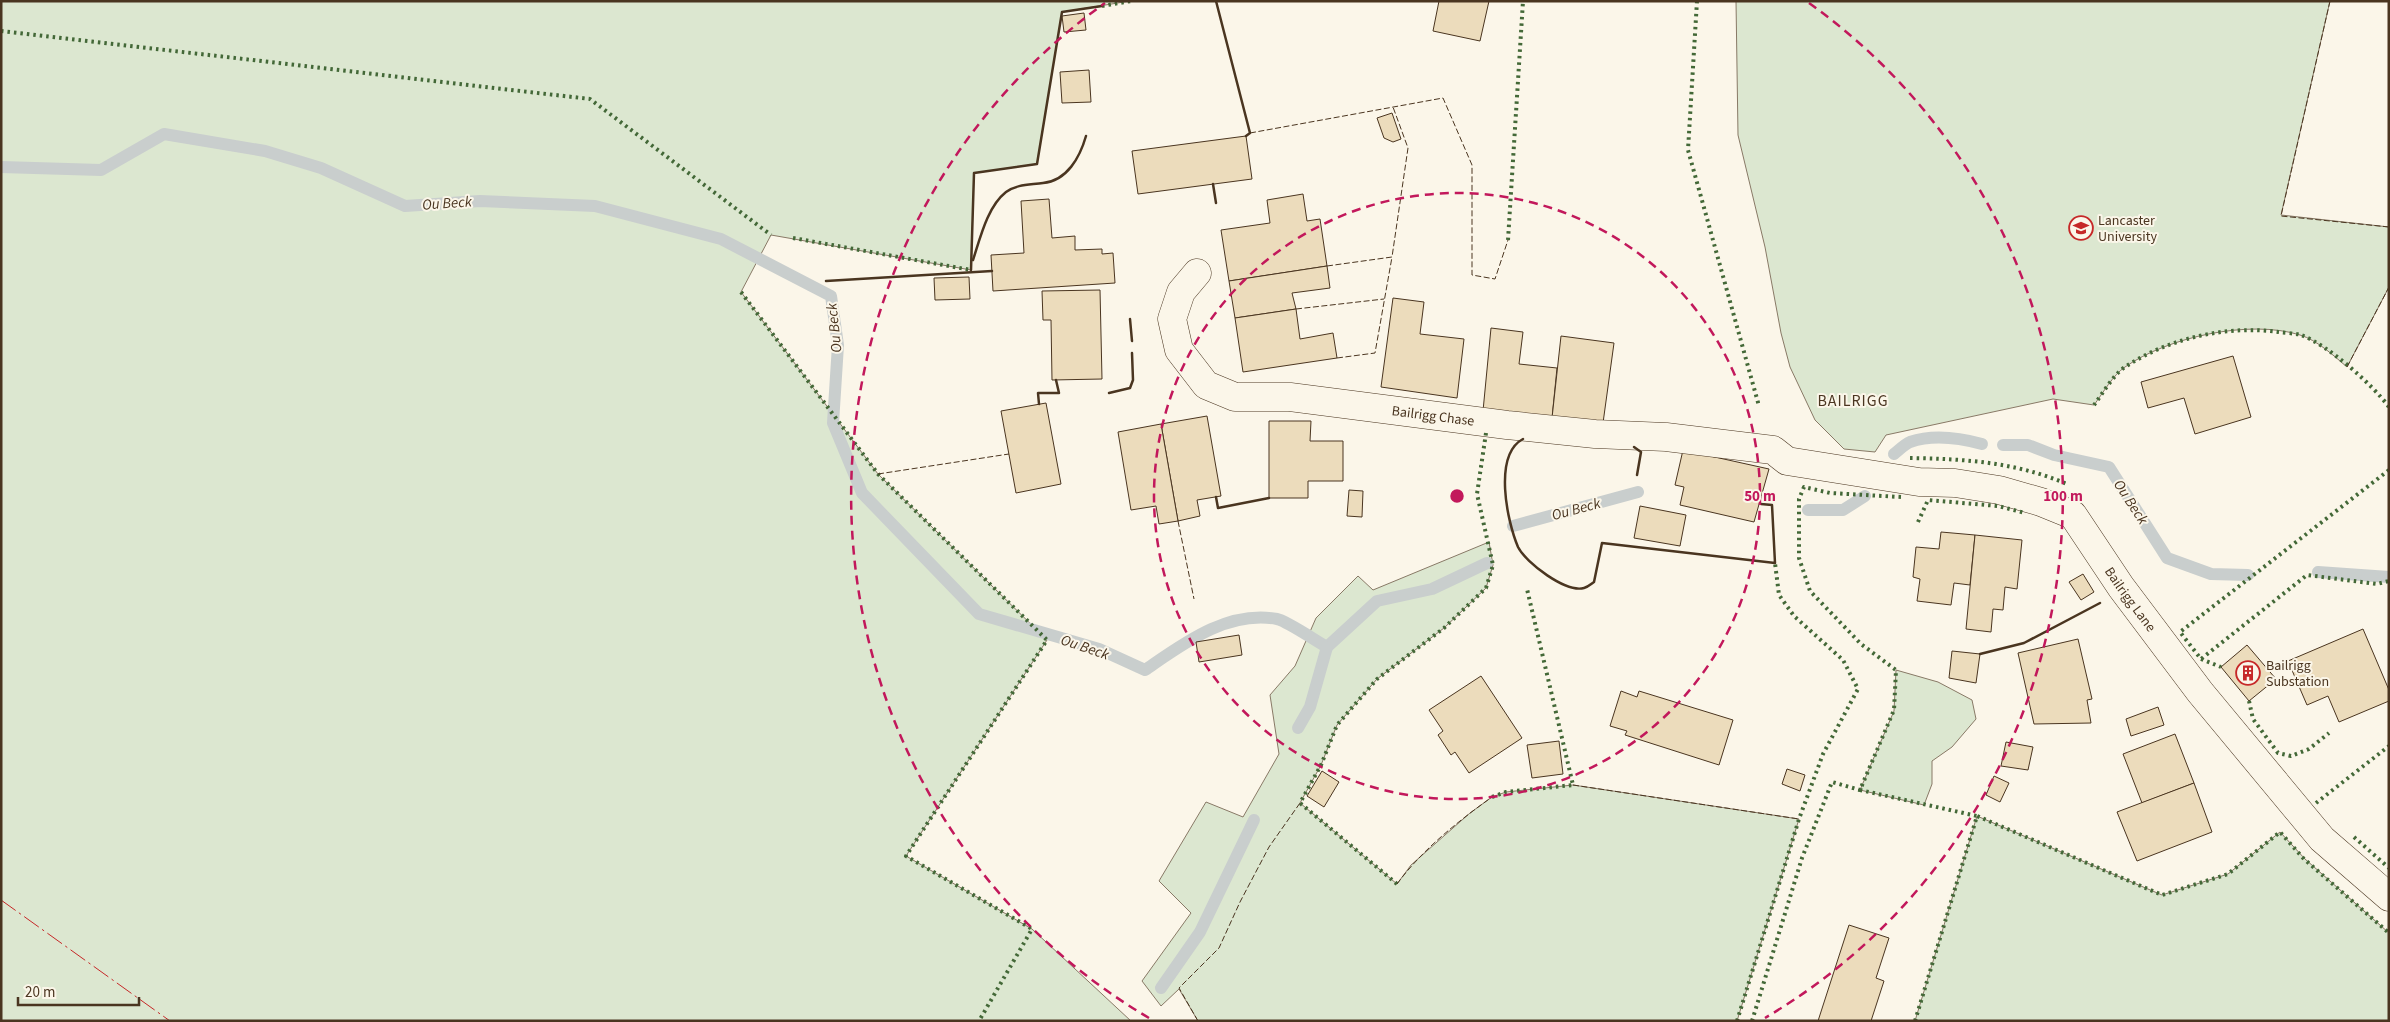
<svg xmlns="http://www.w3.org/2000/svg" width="2390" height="1022" font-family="'Source Sans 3',sans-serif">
<rect width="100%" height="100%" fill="#fbf6e9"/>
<!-- green -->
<g fill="#dce7d0" stroke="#887966">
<polygon points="1,1 1130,1 1062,12 1037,164 974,173 971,270 771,235 741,292 878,474 1047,640 906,856 1032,929 1131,1021 1,1021"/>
<path d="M1736,1H2330L2281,215L2389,227V287L2347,367C2334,356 2317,340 2300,335C2250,319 2168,337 2125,367C2113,375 2103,393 2094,405L2053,399L1886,435L1875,452L1844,449L1815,420L1790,367L1781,333L1765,247L1738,135Z"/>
<polygon points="1489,542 1493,565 1486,588 1444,628 1377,679 1337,725 1321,765 1300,803 1397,884 1411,865 1470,813 1492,797 1506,792 1573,785 1799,819 1737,1021 1198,1021 1179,989 1161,1006 1142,981 1191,913 1159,881 1206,802 1243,817 1279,754 1270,695 1295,666 1316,618 1358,576 1373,590"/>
<polygon points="1896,670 1938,682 1972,700 1976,719 1952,747 1932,761 1932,784 1924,805 1860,790 1894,711"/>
<polygon points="1977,816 2162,895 2228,874 2280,832 2305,859 2389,933 2389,1021 1915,1021"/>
</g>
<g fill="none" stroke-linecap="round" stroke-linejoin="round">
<!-- stream -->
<g stroke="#c9cecd" stroke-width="12">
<path d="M1,167L101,170L164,134L265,151L321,168L405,206L480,201L595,206L721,239L831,296L838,345L833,423L862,493L979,614L1099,649L1145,670C1183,644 1227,610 1277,619C1287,621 1316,641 1327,647L1377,601L1432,589L1487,563"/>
<polyline points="2003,445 2028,445 2054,455 2109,467 2167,558 2211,574 2248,575"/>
<path d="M1894,454C1899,450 1905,444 1910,442C1933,434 1960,438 1982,444"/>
<polyline points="1808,510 1843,510 1865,496"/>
<polyline points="1513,526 1638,492"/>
<polyline points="2318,572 2389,577"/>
<polyline points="1298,728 1310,707 1327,647"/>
<polyline points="1161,988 1200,932 1254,820"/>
</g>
</g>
<!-- building -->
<g fill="#ecdcbc" stroke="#4a3520">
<polygon points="1439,1 1489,1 1480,41 1433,31"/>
<polygon points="1084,13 1086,30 1064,32 1062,16"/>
<polygon points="1089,70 1091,102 1062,103 1060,72"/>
<polygon points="1392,113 1401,139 1393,142 1384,138 1377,118"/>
<polygon points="1246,136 1252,179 1138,194 1132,151"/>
<polygon points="1303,194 1307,221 1320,219 1327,266 1229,281 1221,230 1270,223 1267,200"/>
<polygon points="1049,199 1052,238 1075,236 1075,250 1102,249 1102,254 1113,253 1115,283 993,291 991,255 1024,253 1021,201"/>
<polygon points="1327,266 1330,288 1292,293 1296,309 1235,318 1229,281"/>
<polygon points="969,277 970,299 935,300 934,278"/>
<polygon points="1100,290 1102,379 1052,380 1051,320 1043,320 1042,291"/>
<polygon points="1393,298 1424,302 1420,334 1464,339 1457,398 1381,387"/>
<polygon points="1296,309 1300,339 1333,333 1337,358 1243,372 1235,318"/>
<polygon points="1491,328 1523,332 1519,364 1557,368 1552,418 1483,411"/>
<polygon points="1561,336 1614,343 1603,423 1552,418"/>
<polygon points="2233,356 2251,417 2195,434 2184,398 2148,408 2141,382"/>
<polygon points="1046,403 1061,484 1016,493 1001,411"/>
<polygon points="1207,416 1221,496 1197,500 1200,516 1178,521 1161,424"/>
<polygon points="1269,421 1311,421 1310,441 1343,441 1343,481 1308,481 1308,498 1269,498"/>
<polygon points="1161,424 1178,521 1159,524 1156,506 1131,510 1118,432"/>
<polygon points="1683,450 1769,469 1754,522 1680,505 1684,487 1675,485"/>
<polygon points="1349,490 1363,491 1362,517 1347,516"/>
<polygon points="1640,506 1686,515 1680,546 1634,538"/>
<polygon points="1941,532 1975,535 1970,585 1954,583 1951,605 1917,601 1920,579 1913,577 1916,547 1939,549"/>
<polygon points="1975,535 2022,540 2017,589 2005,587 2003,610 1993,609 1991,632 1966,629"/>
<polygon points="2083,574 2094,592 2081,600 2069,582"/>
<polygon points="2363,629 2389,690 2389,701 2339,722 2328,696 2307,705 2288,661"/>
<polygon points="1239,635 1242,655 1199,662 1196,642"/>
<polygon points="2078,639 2092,699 2087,700 2091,723 2034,724 2018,653"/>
<polygon points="2247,645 2276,679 2249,701 2221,667"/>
<polygon points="1952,651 1980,654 1976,683 1949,678"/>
<polygon points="1481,676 1522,738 1469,773 1455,752 1451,755 1438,735 1443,731 1429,710"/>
<polygon points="1621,691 1637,697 1639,691 1733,720 1719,765 1625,735 1627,731 1610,726"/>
<polygon points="2158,707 2164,725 2131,736 2126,719"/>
<polygon points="2175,734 2194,783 2142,803 2123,754"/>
<polygon points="1559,741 1563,774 1532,778 1527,745"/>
<polygon points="2006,742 2033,747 2028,770 2001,766"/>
<polygon points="1787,769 1805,775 1800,791 1782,784"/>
<polygon points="1322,771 1339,782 1324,807 1307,796"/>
<polygon points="1994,776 2009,783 2000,802 1986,795"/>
<polygon points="2194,783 2212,832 2137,861 2117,812"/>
<polygon points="1849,925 1889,938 1876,978 1884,981 1871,1021 1818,1021"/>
</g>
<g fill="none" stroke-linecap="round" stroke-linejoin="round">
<!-- street casing -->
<g stroke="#4a3520" stroke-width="29">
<g id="street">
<path id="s1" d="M1197,273L1181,292L1172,319L1179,350L1206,385L1235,397H1290L1507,425L1595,434L1666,437L1773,450L1787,461L1919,482L1955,483L1999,490L2041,502L2073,515L2121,587L2200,692L2322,839L2389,897"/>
</g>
</g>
<!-- street -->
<use href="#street" stroke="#fbf6e9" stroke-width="28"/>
<!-- hedge -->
<g stroke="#436837" stroke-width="4" stroke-dasharray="2.5 4" stroke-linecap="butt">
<polyline points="1697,1 1688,150 1759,406"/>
<polyline points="1102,6 1131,1"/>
<polyline points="1,31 590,99 771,235"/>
<polyline points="793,238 971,270"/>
<polyline points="1508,240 1523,1"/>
<polyline points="741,292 878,474 1047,640 906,856 1032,929 979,1021"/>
<path d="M2094,405C2103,393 2113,375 2125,367C2169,338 2227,325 2278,332C2285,333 2294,333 2301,335C2328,345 2372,384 2389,407"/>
<path d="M1910,458C1966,459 2015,462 2067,484"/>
<polyline points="2389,470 2180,632 2201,659 2307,575 2377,584 2389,581"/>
<polyline points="1901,497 1830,493 1804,487 1799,499 1799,558 1810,591 1861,644 1896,670 1894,710 1860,790 1977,816"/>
<polyline points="1918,522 1928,500 1998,506 2025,513"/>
<polyline points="2201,659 2221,667"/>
<polyline points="2249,701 2253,719 2278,753 2291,756 2309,749 2329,733"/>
<polyline points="1492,797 1506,792 1573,785 1527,589"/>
<polyline points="2316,803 2389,746"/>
<polyline points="2354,837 2389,868"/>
<polyline points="1397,884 1300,803 1321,765 1337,725 1377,679 1444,628 1486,588 1493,565 1477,494 1486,433"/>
<polyline points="1737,1021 1799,819 1823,754 1858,689 1843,660 1794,616 1779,595 1775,563"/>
<polyline points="1752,1021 1802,858 1832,782 1860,790"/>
<polyline points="1915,1021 1977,816 2162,895 2228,874 2280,832 2304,859 2389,933"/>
</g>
<!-- fence -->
<g stroke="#4a3520" stroke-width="1" stroke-dasharray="6 2.5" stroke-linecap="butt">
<polyline points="2330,1 2281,216 2389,227"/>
<polyline points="1250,133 1443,98 1472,165 1472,275 1495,279 1508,240"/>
<polyline points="1327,266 1392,257 1408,148 1393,107"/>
<polyline points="1296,309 1384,299"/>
<polyline points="1337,358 1375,353 1392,257"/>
<polyline points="2347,367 2389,287"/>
<polyline points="878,474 1009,454"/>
<polyline points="1178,521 1194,599"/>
<polyline points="1573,785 1799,819"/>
<path d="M1397,884C1422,850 1457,822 1492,797"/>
<polyline points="1198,1021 1179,988 1219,948 1240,902 1269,847 1300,803"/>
</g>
<!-- wall -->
<g stroke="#4a3520" stroke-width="2.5">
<polyline points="1216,1 1250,133 1246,136"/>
<polyline points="1213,184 1216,203"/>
<path d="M973,260C980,239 987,207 1006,192C1017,184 1030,185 1043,183C1067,181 1080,157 1086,136"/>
<polyline points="971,270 974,173 1037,164 1062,12 1102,6"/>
<polyline points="826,281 992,271"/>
<polyline points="1130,319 1132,341"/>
<polyline points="1109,393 1130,388 1133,380 1132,353"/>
<polyline points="1039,404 1038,393 1059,393 1056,380"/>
<path d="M1523,439C1493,455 1507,521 1518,547C1526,563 1566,593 1584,588C1588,587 1591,584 1594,582L1602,543L1775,563L1772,505L1761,504"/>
<polyline points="1634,447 1641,452 1637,475"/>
<polyline points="1216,497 1218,508 1269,498"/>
<polyline points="1980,654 2024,643 2100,603"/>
</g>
<!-- power -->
<polyline stroke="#c62828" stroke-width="1" stroke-dasharray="18 4 2.5 4" stroke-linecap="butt" points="1,900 170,1021"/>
</g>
<!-- distance rings -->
<g fill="none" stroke="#c2185b" stroke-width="2.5" stroke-dasharray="9 6">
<circle cx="1457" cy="496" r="303"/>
<path d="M1149 1018A606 606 0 0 1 1105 3M1809 3A606 606 0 0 1 1765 1018"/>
</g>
<!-- icons -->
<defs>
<g id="university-ring" transform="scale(1.25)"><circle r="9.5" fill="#fbf6e9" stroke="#c62828" stroke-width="1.5"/><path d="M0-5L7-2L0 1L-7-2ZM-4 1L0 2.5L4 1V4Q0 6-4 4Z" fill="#c62828"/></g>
<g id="building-ring" transform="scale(1.25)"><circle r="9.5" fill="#fbf6e9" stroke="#c62828" stroke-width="1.5"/><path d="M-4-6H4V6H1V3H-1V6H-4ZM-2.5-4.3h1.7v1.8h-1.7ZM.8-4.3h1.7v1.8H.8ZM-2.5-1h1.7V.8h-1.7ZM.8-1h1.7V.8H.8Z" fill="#c62828"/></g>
</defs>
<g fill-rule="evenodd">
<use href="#university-ring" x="2081" y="228"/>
<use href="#building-ring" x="2248" y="673"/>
</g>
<g text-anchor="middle" stroke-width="4" stroke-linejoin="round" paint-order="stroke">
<!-- poi labels -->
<g font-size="14" fill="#4a3520" stroke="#fbf6e9" text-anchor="start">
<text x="2098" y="225">Lancaster<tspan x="2098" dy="16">University</tspan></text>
<text x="2266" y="670">Bailrigg<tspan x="2266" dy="16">Substation</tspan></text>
</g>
<!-- street labels -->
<g font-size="14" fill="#4a3520" stroke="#fbf6e9">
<text dy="5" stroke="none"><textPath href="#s1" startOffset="360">Bailrigg Chase</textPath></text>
<text dy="5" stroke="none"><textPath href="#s1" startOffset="1114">Bailrigg Lane</textPath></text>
</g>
<!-- water labels -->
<g font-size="15" font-style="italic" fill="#4a3520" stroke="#fbf6e9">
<text transform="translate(447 203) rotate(-4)" y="5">Ou Beck</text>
<text transform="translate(834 328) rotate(-96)" y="5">Ou Beck</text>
<text transform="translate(2131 502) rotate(57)" y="5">Ou Beck</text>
<text transform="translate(1576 509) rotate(-15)" y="5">Ou Beck</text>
<text transform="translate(1085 647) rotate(19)" y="5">Ou Beck</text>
</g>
<!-- quarter labels -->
<g font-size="16" letter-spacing="1" fill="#4a3520" stroke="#fbf6e9">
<text x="1853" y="406">BAILRIGG</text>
</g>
</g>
<circle cx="1457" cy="496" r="8" fill="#c2185b" stroke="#fbf6e9" stroke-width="2.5"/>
<g font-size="15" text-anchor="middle" font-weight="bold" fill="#c2185b" stroke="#fbf6e9" stroke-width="4" stroke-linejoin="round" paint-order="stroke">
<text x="1760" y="501">50 m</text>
<text x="2063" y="501">100 m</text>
</g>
<!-- border -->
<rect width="2390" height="1022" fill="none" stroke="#4a3520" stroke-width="5"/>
<!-- scale -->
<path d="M18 997v8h121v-8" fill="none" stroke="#4a3520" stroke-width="2.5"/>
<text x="25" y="997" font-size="15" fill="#4a3520" stroke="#fbf6e9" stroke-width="4" paint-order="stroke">20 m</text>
</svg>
